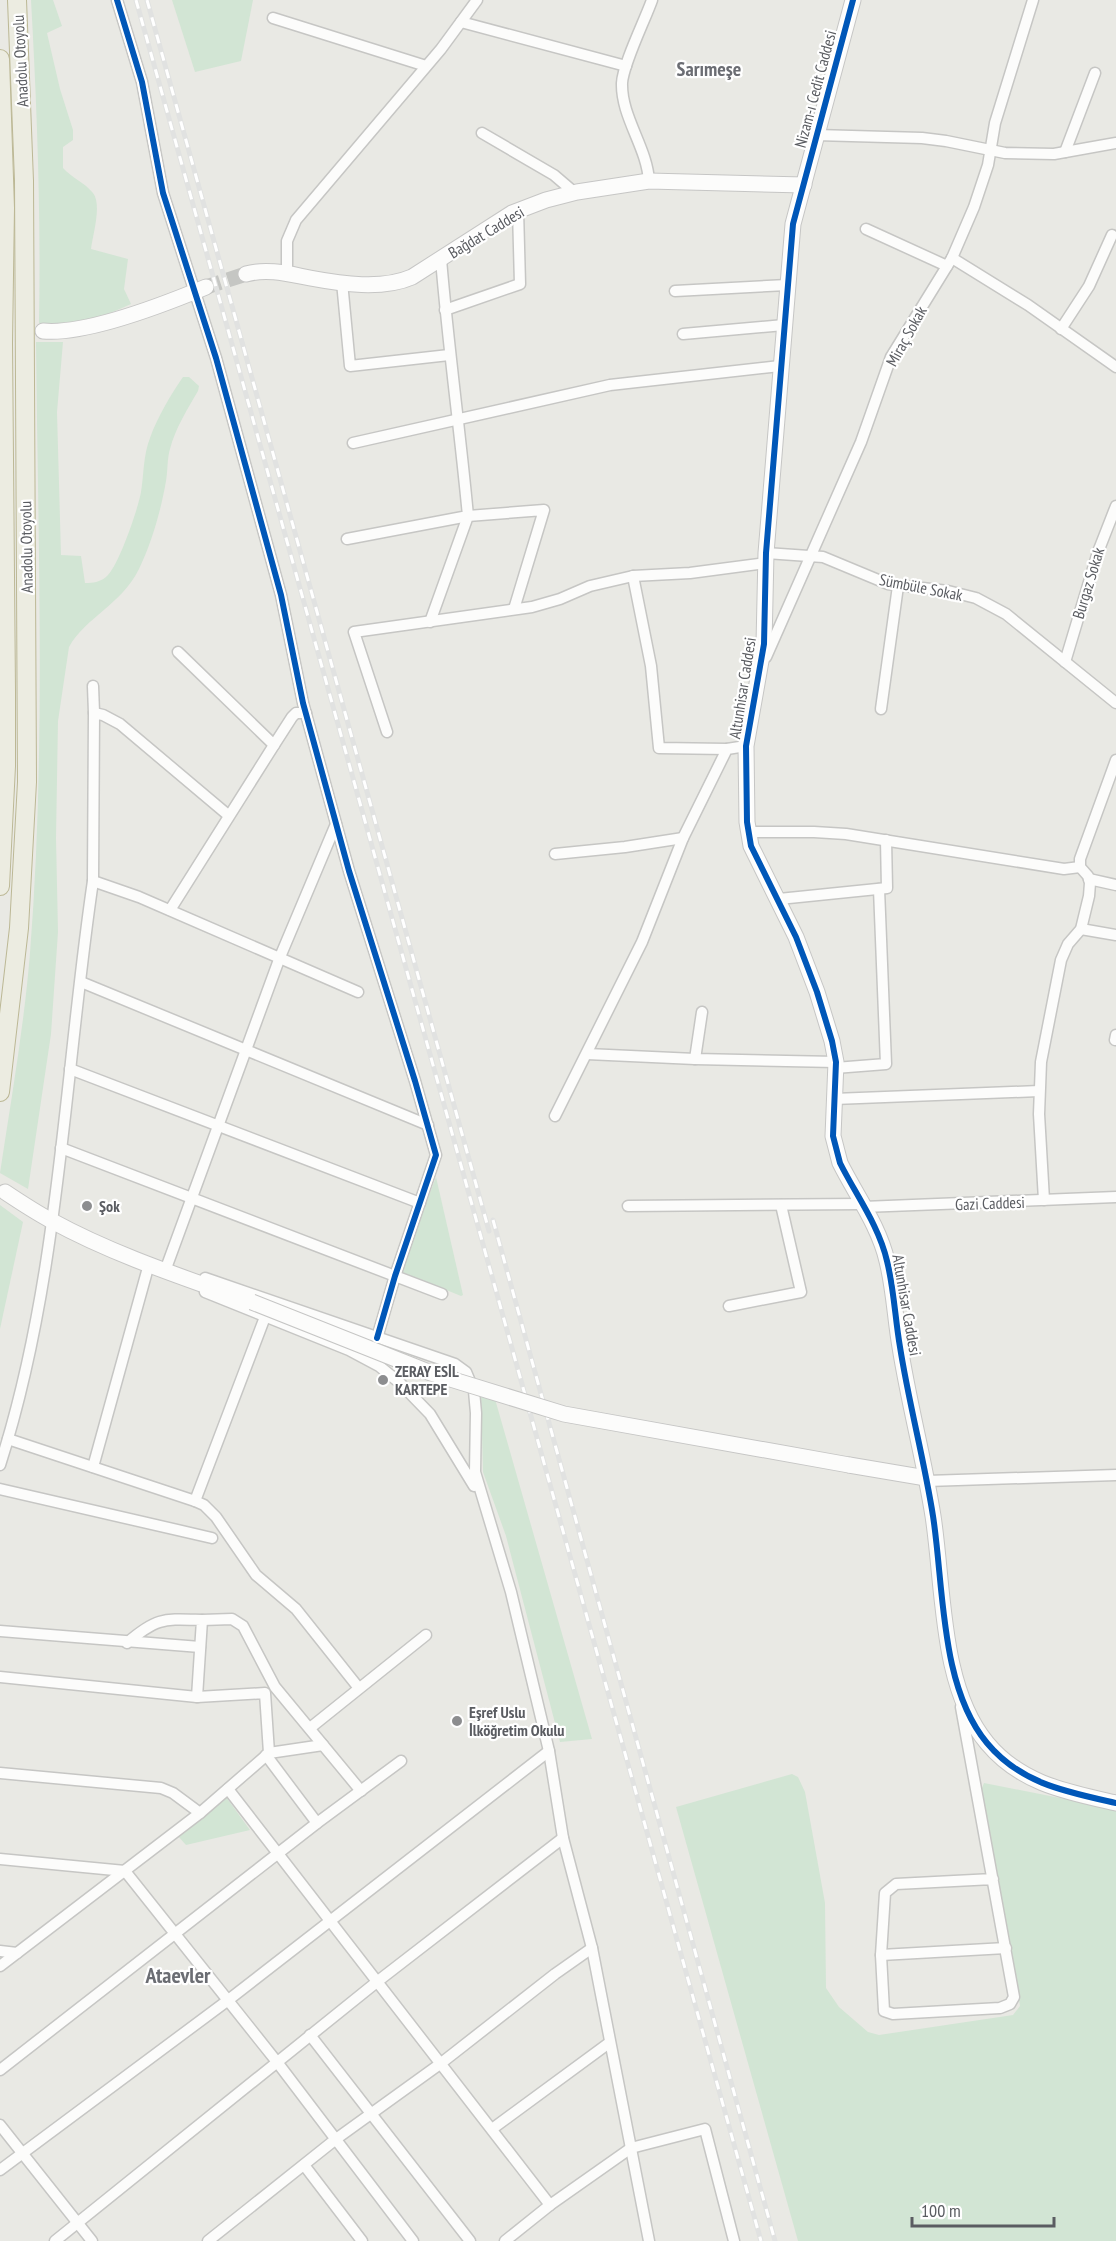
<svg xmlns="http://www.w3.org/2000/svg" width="1116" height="2241" font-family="'PT Sans Narrow',sans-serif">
<rect width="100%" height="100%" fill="#e9e9e4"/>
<!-- green -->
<g fill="#d2e5d4">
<path d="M31,0H53L62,26L47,33L60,89L73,130V140L63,147V168C72,178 84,182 93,193C102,204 93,234 91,249L128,259L124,289L131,304C102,318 71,326 39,323C41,215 37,108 31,0Z"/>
<polygon points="172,0 253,0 241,61 195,72"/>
<path d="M36,342H63L57,412L61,555L81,556L85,583C93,583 100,582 106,577C118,568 138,509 141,492C144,474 143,456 150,438C157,418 171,394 183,377H189L199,386L198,391C188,408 175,429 170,449C167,459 168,470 166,481C161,510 152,542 139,569C121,605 86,617 69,647L58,721L56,838L58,932L51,1034L28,1189L0,1173C11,1100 24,1027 30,953C46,750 38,546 36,342Z"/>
<polygon points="436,1177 463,1295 461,1296 402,1272 415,1232"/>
<polygon points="0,1205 23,1222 0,1329"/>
<polygon points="481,1395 495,1399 592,1739 560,1742 506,1536 483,1472"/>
<polygon points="792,1774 798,1777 805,1792 825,1903 826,1988 839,2007 868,2032 879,2035 1013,2015 1020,2006 1013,1962 982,1801 982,1788 984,1783 1116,1809 1116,2241 798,2241 676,1807"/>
<polygon points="226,1797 250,1830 186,1845 178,1836"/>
</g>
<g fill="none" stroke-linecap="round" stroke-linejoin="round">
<!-- secondary-tunnel -->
<polyline stroke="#c5c6c3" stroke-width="15" stroke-dasharray="15 8" stroke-linecap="butt" points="206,287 246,274"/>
<!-- street casing -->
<g stroke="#c6c6c4" stroke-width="13">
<g id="street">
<polyline points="117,0 142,82 163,193 216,358 281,595 303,703 349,871 415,1081 436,1155 395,1276 377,1338"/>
<polyline points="273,18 426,66"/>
<polyline points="461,22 626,66"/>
<polyline points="482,133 554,175 575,193"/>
<polyline points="816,135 922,138 946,141 1005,153 1054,154 1116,143"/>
<polyline points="1065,152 1095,73"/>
<path d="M649,181C647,147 621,117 622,83C623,64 645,20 652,0"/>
<polyline points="866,229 947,266"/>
<polyline points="952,258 1028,305 1116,367"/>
<polyline points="287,274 287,241 296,220 441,49 477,0"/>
<polyline points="342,282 350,366 449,355"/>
<polyline points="675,291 787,285"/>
<polyline points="445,310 520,284 518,210"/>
<polyline points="1061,329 1089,286 1112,235"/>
<polyline points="683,334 784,325"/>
<polyline points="353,443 610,385 780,366"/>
<path d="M347,539L468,516C460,430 448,345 441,259"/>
<polyline points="766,553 823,557 888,584 948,591 976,598 1006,614 1116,703"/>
<polyline points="633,576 651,666 659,748 727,749"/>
<polyline points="430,622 468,516 544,510 514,609"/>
<polyline points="766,657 861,442 891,357 952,258 974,207 988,165 995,123 1033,0"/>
<polyline points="1065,662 1098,552 1116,506"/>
<polyline points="93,686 94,713"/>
<polyline points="881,709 898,586"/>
<polyline points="387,732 354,632 532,607 560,599 590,586 633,576 690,573 766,563"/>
<polyline points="274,745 292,717 296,713 306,713"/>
<polyline points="748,832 814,832 846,834 1064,869 1080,867"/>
<polyline points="555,854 625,847 683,838"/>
<polyline points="1089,879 1116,885"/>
<polyline points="93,881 94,713 103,715 120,724 228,815"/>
<polyline points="779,899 887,888 886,840"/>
<polyline points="170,910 274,745 178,652"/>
<polyline points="1081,929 1116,935"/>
<polyline points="81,982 428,1125"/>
<polyline points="1115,1040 1116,1035"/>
<polyline points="587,1054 695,1059 836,1062"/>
<polyline points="695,1059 702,1012"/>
<polyline points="835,1068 886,1064 879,889"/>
<polyline points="70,1069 420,1203"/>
<polyline points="834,1099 1039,1091"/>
<polyline points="555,1116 642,942 683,838 727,749 746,746"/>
<polyline points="61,1148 442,1294"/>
<polyline points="1044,1200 1039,1114 1041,1062 1061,960 1068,944 1081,929 1089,896 1090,883 1088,876 1080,867 1080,859 1116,760"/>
<polyline points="628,1206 862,1204"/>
<polyline points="863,1207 1116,1197"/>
<polyline points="165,1271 280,957 336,824"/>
<polyline points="205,1278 455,1364 466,1372 474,1391 476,1413 475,1472 511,1592 549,1751 563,1838 592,1948 649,2241"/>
<polyline points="205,1292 349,1350 379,1366 400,1383 430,1414 474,1486"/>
<polyline points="729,1306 801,1292 781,1205"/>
<polyline points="8,1439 195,1501 265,1317"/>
<path d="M0,1465C60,1277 64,1076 93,881L139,897L358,992"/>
<polyline points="93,1467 149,1264"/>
<polyline points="927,1481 1116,1475"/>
<polyline points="0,1489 212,1538"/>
<polyline points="195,1501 204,1505 216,1517 256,1575 296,1609 358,1687"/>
<polyline points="202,1620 232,1619 243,1626 275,1687 361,1791"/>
<polyline points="0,1631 200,1647"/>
<path d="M127,1643C157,1617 164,1619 202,1620L197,1697"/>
<polyline points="0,1677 197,1697 265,1693 269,1753 200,1813 0,1966"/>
<polyline points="961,1707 1014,1997 1010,2004 1000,2008 893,2014 884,2011 881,1955 885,1893 896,1884 993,1879"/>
<polyline points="310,1728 426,1635"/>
<polyline points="269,1753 323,1745"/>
<polyline points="266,1755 317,1823"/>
<polyline points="0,1773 161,1788 173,1793 200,1813"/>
<polyline points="228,1789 550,2205"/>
<polyline points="0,1859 125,1871 277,2062 413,2241"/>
<polyline points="0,1951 17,1953"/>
<polyline points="881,1955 1006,1948"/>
<polyline points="310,2035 470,2241"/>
<polyline points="0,2070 317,1823 401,1761"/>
<polyline points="0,2125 92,2241"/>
<polyline points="492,2129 609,2043"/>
<polyline points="304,2165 362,2241"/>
<polyline points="0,2170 227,2001 549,1751"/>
<polyline points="55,2241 378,1981 563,1838"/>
<polyline points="208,2241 336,2139 440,2064 555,1974 592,1948"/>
<polyline points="505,2241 550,2205 631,2148 705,2129 734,2241"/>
</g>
</g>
<!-- secondary casing -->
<g stroke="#c6c6c5" stroke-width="17">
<g id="secondary">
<path d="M853,0L793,224L766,553L764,644L746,746L747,822L751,846L796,937L817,992L832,1041L836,1062L833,1136L840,1163C856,1195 879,1226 887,1261C894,1289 895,1318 900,1347C909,1404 924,1459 933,1516C944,1587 940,1687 987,1743C1021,1784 1067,1792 1116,1803"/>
<path d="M246,274C268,268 289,274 310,278C342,284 382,290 412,277L512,213L546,200L577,192L649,181L804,185"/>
<path d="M43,331C85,335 165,304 206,287"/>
<path d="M5,1192C20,1202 35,1212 52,1221C114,1255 185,1278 252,1302"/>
<polyline points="849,1465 926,1478"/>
</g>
</g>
<!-- highway casing -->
<g stroke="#bcb895" stroke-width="20">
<g id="highway">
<polyline points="0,59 5,208 3,343 6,692 6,766 0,886"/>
<polyline points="0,1092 19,928 27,782 24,181 17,0"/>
</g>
</g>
<!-- street -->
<use href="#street" stroke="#fcfcfb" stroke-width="10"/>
<!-- secondary -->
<use href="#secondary" stroke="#fcfcfb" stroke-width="15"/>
<!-- highway -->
<use href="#highway" stroke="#ecece1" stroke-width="18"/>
<!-- rail casing -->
<g stroke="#e1e2e1" stroke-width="5">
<g id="rail">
<polyline points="136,0 761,2241"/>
<polyline points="147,0 489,1231"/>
<polyline points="493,1220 775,2241"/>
</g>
</g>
<!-- rail -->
<use href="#rail" stroke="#fff" stroke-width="3" stroke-dasharray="9" stroke-linecap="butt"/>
<!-- secondary-bridge casing -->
<g stroke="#c6c6c5" stroke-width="17" stroke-linecap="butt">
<polyline id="secondary-bridge" points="252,1302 431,1373 564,1414 849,1465"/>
</g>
<!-- secondary-bridge -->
<use href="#secondary-bridge" stroke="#fcfcfb" stroke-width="15"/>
<!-- cycleway casing -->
<g stroke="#fff" stroke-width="10">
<g id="cycleway">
<polyline points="117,0 142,82 163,193 216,358 281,595 303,703 349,871 415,1081 436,1155 395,1276 377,1338"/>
<path d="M853,0L793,224L766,553L764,644L746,746L747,822L751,846L796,937L817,992L832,1041L836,1062L833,1136L840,1163C856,1195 879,1226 887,1261C894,1289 895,1318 900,1347C909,1404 924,1459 933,1516C944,1587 940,1687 987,1743C1021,1784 1067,1792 1116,1803"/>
</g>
</g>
<!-- cycleway -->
<use href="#cycleway" stroke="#0057b8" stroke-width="6"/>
</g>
<!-- markers -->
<g fill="#8c8d8f" stroke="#fff" stroke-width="2">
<circle cx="87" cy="1206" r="6"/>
<circle cx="383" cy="1380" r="6"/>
<circle cx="457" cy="1721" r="6"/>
</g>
<g text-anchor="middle" stroke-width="4.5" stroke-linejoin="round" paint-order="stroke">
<!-- street labels -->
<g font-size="16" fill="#5a5c61" stroke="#fff">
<text transform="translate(20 61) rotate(-93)" y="6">Anadolu Otoyolu</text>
<text transform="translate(815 89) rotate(-75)" y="6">Nizam-ı Cedit Caddesi</text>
<text transform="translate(486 232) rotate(-31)" y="6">Bağdat Caddesi</text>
<text transform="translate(906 336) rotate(-61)" y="6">Miraç Sokak</text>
<text transform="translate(26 547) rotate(-91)" y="6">Anadolu Otoyolu</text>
<text transform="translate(1088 583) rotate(-73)" y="6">Burgaz Sokak</text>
<text transform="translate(921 587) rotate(11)" y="6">Sümbüle Sokak</text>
<text transform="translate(742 688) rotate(-81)" y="6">Altunhisar Caddesi</text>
<text transform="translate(990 1203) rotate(-2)" y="6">Gazi Caddesi</text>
<text transform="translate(907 1305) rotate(80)" y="6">Altunhisar Caddesi</text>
</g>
<!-- poi labels -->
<g font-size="16" font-weight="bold" fill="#5a5c61" stroke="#fff" text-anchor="start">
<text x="99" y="1212">Şok</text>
<text x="395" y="1377">ZERAY ESİL<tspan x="395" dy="18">KARTEPE</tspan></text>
<text x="469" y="1718">Eşref Uslu<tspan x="469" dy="18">İlköğretim Okulu</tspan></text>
</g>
<!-- quarter labels -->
<g font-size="20" font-weight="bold" fill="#6b6d73" stroke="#fff">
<text x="709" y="76">Sarımeşe</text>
</g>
<!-- district labels -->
<g font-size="22" font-weight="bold" fill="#6b6d73" stroke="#fff">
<text x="178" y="1983">Ataevler</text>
</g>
</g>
<!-- scale -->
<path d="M912 2217v9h142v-9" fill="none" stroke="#5a5c61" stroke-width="3"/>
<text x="921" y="2217" font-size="18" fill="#5a5c61" stroke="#ffffff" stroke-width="4.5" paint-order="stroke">100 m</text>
</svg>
